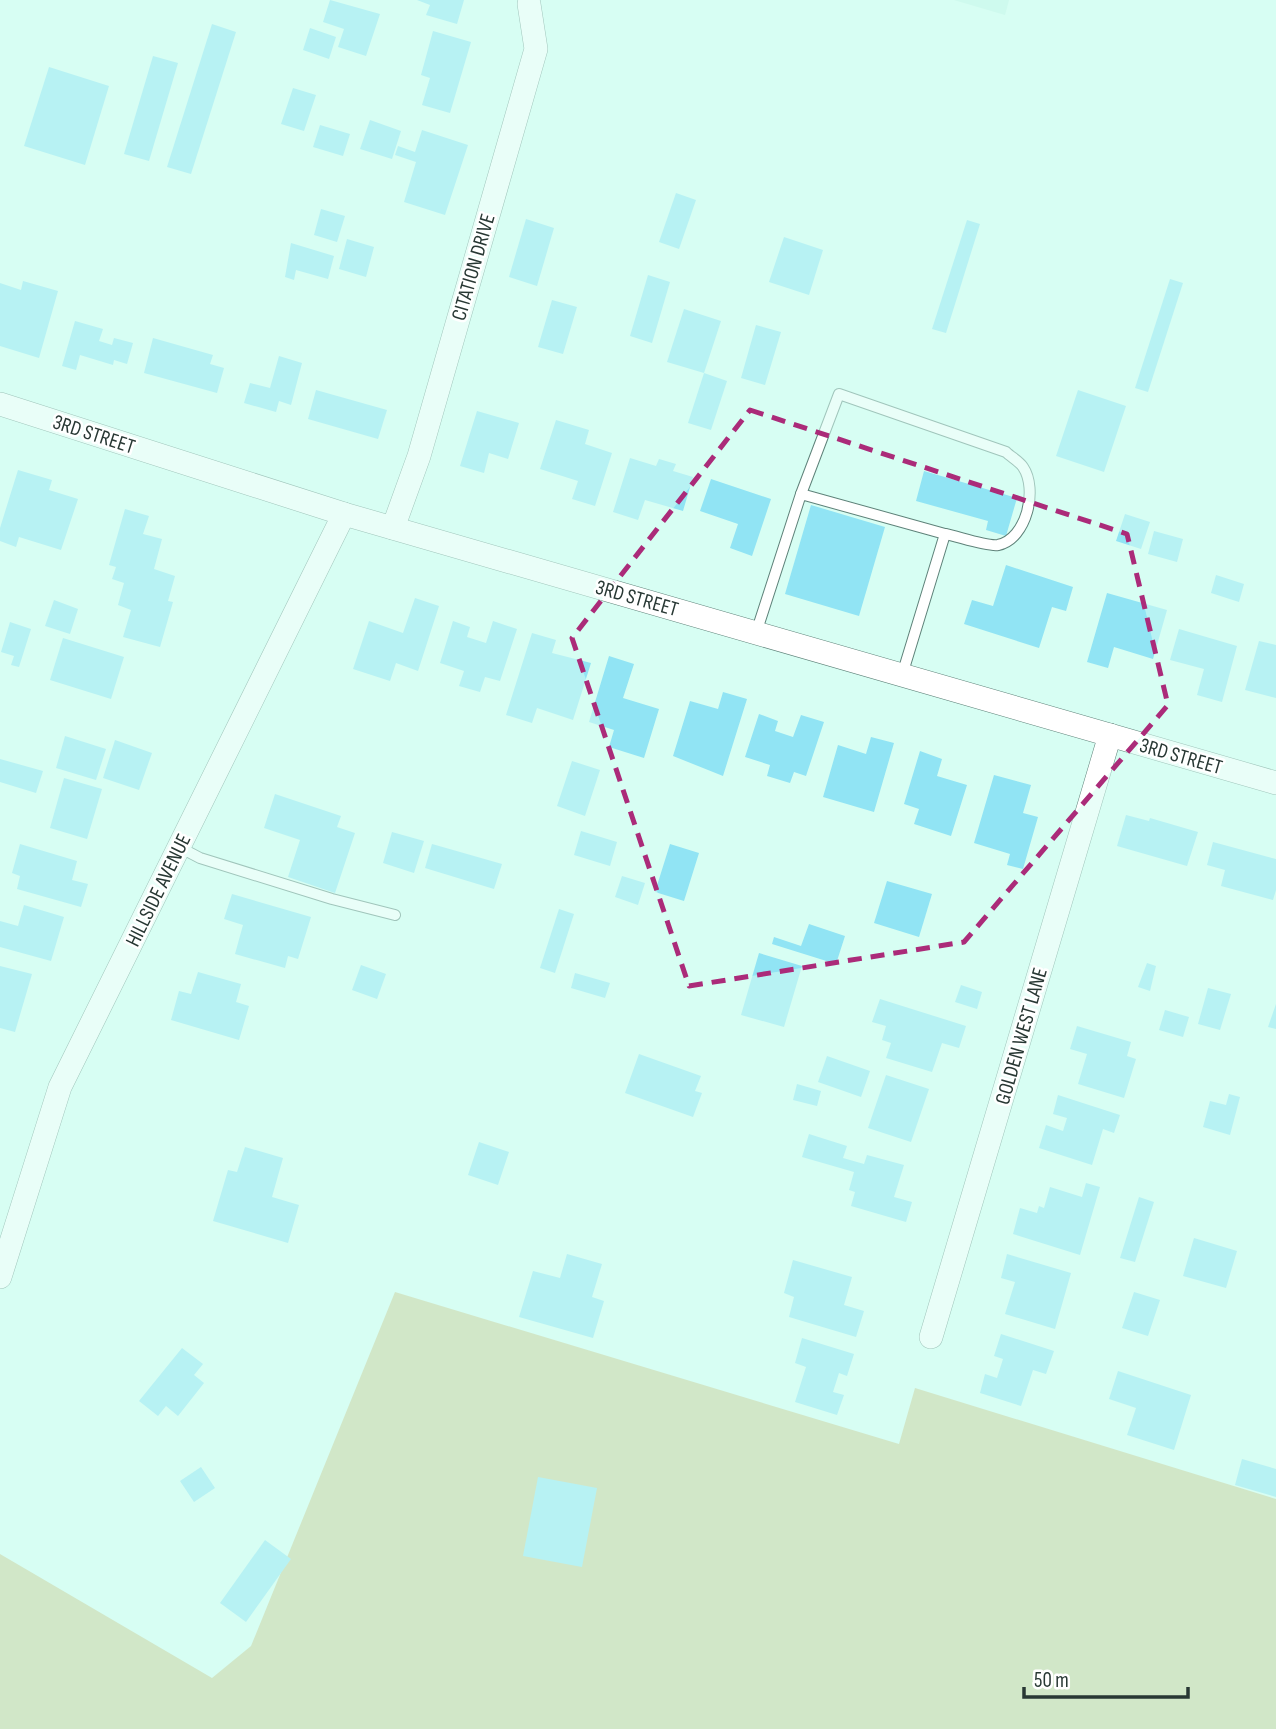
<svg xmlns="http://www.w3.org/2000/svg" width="1276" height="1729" font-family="'Sofia Sans Condensed',sans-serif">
<rect width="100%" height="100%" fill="#d7fef3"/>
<!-- built -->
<polygon fill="#c4f5e8" points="954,0 1009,0 1005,15"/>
<!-- green -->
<polygon fill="#cbcc96" points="395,1292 899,1444 915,1388 1276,1499 1276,1729 0,1729 0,1554 212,1678 251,1646"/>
<!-- building -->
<g fill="#91e4f4">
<polygon points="330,0 380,14 366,56 338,47 344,29 323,22"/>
<polygon points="417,0 464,0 457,24 426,15 430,5"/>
<polygon points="212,24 236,32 191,174 167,167"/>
<polygon points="310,28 336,37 329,59 303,50"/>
<polygon points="433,31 471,42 450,113 422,105 430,78 421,75"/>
<polygon points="153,56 178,63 149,161 124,154"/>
<polygon points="49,67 109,86 85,165 24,146"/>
<polygon points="293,88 316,95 304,131 281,124"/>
<polygon points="370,120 401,131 392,159 360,149"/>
<polygon points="320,125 350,134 343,156 313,147"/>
<polygon points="422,130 468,145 445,215 404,202 416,162 395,155 398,146 415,152"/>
<polygon points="676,193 696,200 679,249 659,242"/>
<polygon points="321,209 345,216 337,242 314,235"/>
<polygon points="526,219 554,228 537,286 509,277"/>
<polygon points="967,220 980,224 946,333 932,329"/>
<polygon points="784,237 823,250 809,295 769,282"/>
<polygon points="347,239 374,247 366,277 339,269"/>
<polygon points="291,243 334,256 328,279 296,270 294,280 285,277"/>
<polygon points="648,275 670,282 652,343 630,336"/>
<polygon points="1170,279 1183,283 1148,392 1135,388"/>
<polygon points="23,281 58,291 39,358 0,346 0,283 21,290"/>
<polygon points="552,300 577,307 563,354 538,347"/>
<polygon points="684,309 721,321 704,373 667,362"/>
<polygon points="75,321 103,329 99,341 112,345 114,338 133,343 127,364 114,360 113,365 80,355 76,370 62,366"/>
<polygon points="756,325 781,332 765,385 741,378"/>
<polygon points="153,338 213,355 210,364 224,368 217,393 144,373"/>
<polygon points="279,356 302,363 291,405 279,401 276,412 244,403 250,383 270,388"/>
<polygon points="704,373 727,381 711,430 688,423"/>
<polygon points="316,390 387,410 378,439 308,419"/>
<polygon points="1078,390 1126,406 1104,472 1056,456"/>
<polygon points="477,411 519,423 508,459 489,453 484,473 460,466"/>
<polygon points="556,420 589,430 585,444 612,453 595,506 572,499 578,481 540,469"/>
<polygon points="630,458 656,466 659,459 676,464 673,471 693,477 683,511 645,500 638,520 613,512"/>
<polygon points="18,470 52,480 49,490 78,499 61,550 19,537 16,547 0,541 0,528"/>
<polygon points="924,471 1017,498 1006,536 986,530 988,521 916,501"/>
<polygon points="711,479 771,499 752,556 730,548 738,524 700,511"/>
<polygon points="811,505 885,527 859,616 785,594"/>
<polygon points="125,509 149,516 143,534 162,539 154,569 175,576 168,601 173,602 160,647 123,637 131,610 118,605 124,583 112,579 116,567 109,565"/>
<polygon points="1125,514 1150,522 1141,549 1116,541"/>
<polygon points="1154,531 1183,539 1177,562 1148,554"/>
<polygon points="1006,565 1073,587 1066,611 1052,607 1039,648 964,624 972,600 993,606"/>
<polygon points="1216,575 1244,584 1239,602 1211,593"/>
<polygon points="1107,593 1167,610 1153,659 1114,647 1108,668 1087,662"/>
<polygon points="415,598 439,606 418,671 396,663 390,681 353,669 369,621 403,633"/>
<polygon points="54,600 78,609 70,634 45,626"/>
<polygon points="453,621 470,627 467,637 486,643 493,621 517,629 500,681 485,677 480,692 459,686 464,671 440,663"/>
<polygon points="10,622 31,629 19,667 11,665 14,656 1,652"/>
<polygon points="1179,629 1237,646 1222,702 1197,695 1204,669 1170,660"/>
<polygon points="532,633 556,640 552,653 591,663 573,720 537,708 532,723 506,715"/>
<polygon points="63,638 124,657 111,699 50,680"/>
<polygon points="1259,641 1276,645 1276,698 1245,690"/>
<polygon points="609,656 634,664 623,698 659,709 644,758 609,747 614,730 589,722"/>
<polygon points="723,692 747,699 723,776 673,756 690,701 718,709"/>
<polygon points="759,714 778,721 775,731 793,737 801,715 824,722 806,776 794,772 790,783 767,776 770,765 745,757"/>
<polygon points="65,736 106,749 96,780 56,768"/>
<polygon points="871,737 894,743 874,812 823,797 838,745 866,754"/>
<polygon points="115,740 152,753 139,790 103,778"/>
<polygon points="920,751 942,759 937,776 967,785 951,836 914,824 919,809 904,804"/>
<polygon points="0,759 43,771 36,793 0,782"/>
<polygon points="572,761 600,770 585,816 557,806"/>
<polygon points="994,775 1031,785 1023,813 1038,817 1023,869 1007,865 1010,854 974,843"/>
<polygon points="64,778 102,789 87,839 50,828"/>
<polygon points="275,794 341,816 337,827 355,833 335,893 288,877 300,840 264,828"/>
<polygon points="1126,815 1149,821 1150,818 1198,832 1187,866 1117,846"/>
<polygon points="581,831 617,842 610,866 574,855"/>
<polygon points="392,832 424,841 414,873 383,863"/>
<polygon points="1213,842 1276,859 1276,890 1273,900 1221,886 1225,870 1207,865"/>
<polygon points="20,844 77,861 72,880 88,884 81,907 17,889 20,876 12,873"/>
<polygon points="432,844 502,864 494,889 425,868"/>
<polygon points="670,844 699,853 684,901 655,892"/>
<polygon points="622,876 645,883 638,905 615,897"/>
<polygon points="887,881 932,894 919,937 874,923"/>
<polygon points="232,894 311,917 298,959 288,956 285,968 235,954 243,925 224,919"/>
<polygon points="24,905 64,917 51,961 0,947 0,921 18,926"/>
<polygon points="559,909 574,914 555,973 540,968"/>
<polygon points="809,924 845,936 836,964 772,944 774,937 801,946"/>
<polygon points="759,953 802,966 784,1027 741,1015"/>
<polygon points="1147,963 1156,966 1150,991 1138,987"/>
<polygon points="361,965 386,974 377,999 352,990"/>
<polygon points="0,966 32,974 15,1032 0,1028"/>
<polygon points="198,972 241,984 236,1002 249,1006 239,1040 171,1020 179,991 191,994"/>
<polygon points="575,973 610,983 605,998 571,988"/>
<polygon points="961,985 982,992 977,1009 955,1002"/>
<polygon points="1208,988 1231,994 1220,1030 1198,1024"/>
<polygon points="880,999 966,1026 959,1048 942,1043 932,1072 886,1058 891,1043 882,1040 886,1026 872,1022"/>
<polygon points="1276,1004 1276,1029 1268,1027"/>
<polygon points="1165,1010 1189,1017 1183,1037 1159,1030"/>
<polygon points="1077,1026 1131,1042 1127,1056 1136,1059 1124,1098 1078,1084 1087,1054 1070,1049"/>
<polygon points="639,1054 701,1076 695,1091 702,1093 693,1117 625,1093"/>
<polygon points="827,1056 870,1071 861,1097 818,1082"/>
<polygon points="886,1075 929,1089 911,1142 868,1128"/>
<polygon points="797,1084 821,1091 817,1106 793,1100"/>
<polygon points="1229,1094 1240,1097 1230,1135 1203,1127 1210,1101 1226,1105"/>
<polygon points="1058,1095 1120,1115 1114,1133 1103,1129 1092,1165 1039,1148 1046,1125 1063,1131 1067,1118 1053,1114"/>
<polygon points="809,1134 847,1146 843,1158 864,1164 867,1155 904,1165 894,1197 912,1202 906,1222 851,1206 855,1192 849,1190 854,1172 802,1157"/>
<polygon points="479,1142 509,1152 498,1185 468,1175"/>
<polygon points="245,1147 283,1158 272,1197 299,1205 288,1243 213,1221 228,1170 237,1172"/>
<polygon points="1086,1183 1100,1187 1080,1255 1013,1234 1020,1208 1037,1213 1039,1206 1044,1208 1050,1187 1082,1197"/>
<polygon points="1139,1197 1154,1202 1135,1262 1120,1258"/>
<polygon points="1194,1238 1237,1251 1226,1288 1183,1276"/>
<polygon points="567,1254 602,1264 592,1297 604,1301 593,1338 519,1317 533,1271 560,1278"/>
<polygon points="1007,1254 1071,1273 1055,1329 1005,1314 1015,1282 1001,1278"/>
<polygon points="793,1260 852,1277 844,1305 864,1311 856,1337 789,1317 794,1297 784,1293"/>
<polygon points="1134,1292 1160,1300 1148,1336 1122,1328"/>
<polygon points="1001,1334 1054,1351 1046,1374 1033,1370 1021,1406 980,1393 985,1374 997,1378 1003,1359 994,1356"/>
<polygon points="802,1338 854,1354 847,1376 839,1373 833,1392 844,1395 837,1415 795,1402 806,1367 795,1363"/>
<polygon points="182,1348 203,1364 194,1375 204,1383 178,1416 166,1406 158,1416 139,1401"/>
<polygon points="1118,1371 1191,1395 1174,1450 1127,1435 1136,1408 1109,1399"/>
<polygon points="1242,1459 1276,1469 1276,1497 1235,1485"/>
<polygon points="201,1467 215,1488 194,1502 180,1481"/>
<polygon points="538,1477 597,1488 582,1567 523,1556"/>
<polygon points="265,1540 291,1559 246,1622 220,1603"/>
</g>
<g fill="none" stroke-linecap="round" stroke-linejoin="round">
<!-- lane casing -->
<g stroke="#5e8279" stroke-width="12">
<g id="lane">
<path d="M801,494L839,394L1006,452C1011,457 1019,461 1023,467C1038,489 1027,539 998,545C987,547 957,536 945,534"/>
<polyline points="756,633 801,494 945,534 902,675"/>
<polyline points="179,847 200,858 332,899 395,915"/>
</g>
</g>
<!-- street casing -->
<g stroke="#5e8279" stroke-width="24">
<g id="street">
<polyline points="0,404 344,514 1276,783"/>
<polyline points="393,528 419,456 536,49 529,4"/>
<polyline points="0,1277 60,1087 344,514"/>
<polyline points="931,1337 1110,735"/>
</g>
</g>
<!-- lane -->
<use href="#lane" stroke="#fff" stroke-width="10"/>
<!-- street -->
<use href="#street" stroke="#fff" stroke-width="23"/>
</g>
<!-- marked area -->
<path d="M0 0H1276V1729H0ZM750,410L1127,534L1168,705L964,942L689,986L572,638Z" fill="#d7fef3" fill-opacity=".55" fill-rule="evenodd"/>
<path fill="none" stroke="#ab2b79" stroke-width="5" stroke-dasharray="14 9" stroke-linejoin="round" d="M750,410L1127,534L1168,705L964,942L689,986L572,638Z"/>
<g text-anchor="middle" stroke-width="5" stroke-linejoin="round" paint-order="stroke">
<!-- street labels -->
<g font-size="21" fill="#283834" stroke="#fff">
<text transform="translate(473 267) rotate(-74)" y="7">CITATION DRIVE</text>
<text transform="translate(94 434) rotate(18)" y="7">3RD STREET</text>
<text transform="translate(637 598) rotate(16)" y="7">3RD STREET</text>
<text transform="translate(1181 756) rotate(16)" y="7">3RD STREET</text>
<text transform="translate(158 890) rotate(-64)" y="7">HILLSIDE AVENUE</text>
<text transform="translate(1021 1036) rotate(-74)" y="7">GOLDEN WEST LANE</text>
</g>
</g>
<!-- scale -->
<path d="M1024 1687v10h164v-10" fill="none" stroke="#283834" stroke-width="3.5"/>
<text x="1034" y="1687" font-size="21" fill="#283834" stroke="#ffffff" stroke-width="5" paint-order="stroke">50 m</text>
</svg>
